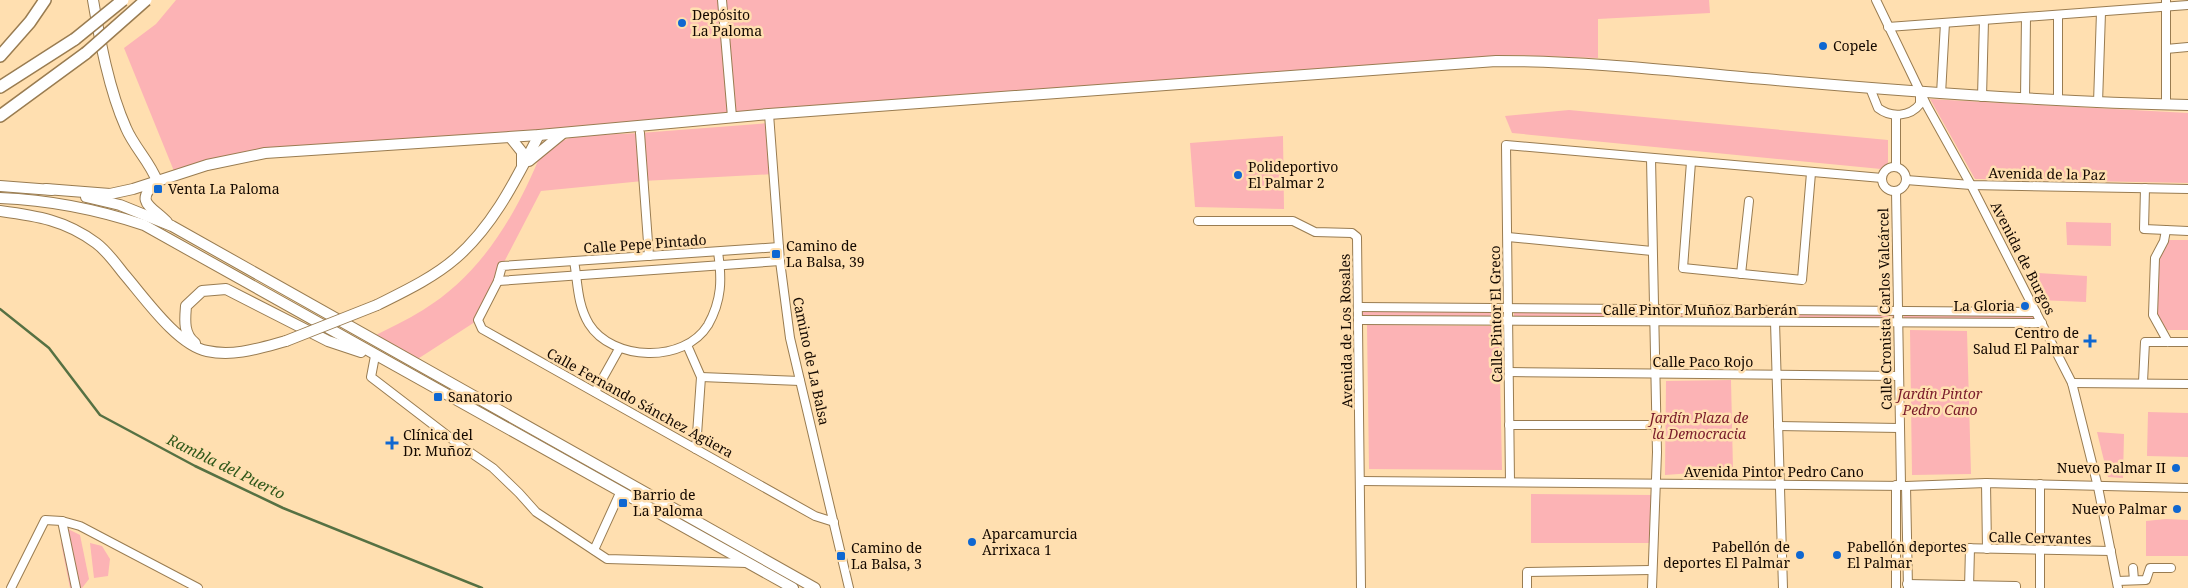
<svg xmlns="http://www.w3.org/2000/svg" width="2188" height="588" font-family="'Noto Serif',serif">
<rect width="100%" height="100%" fill="#ffdfb0"/>
<!-- green -->
<g fill="#fcb3b5">
<polygon points="176,0 1709,0 1710,13 1598,19 1598,58 1509,55 265,153 176,176 124,48 156,24"/>
<polygon points="1930,99 2188,113 2188,183 1975,179"/>
<polygon points="1569,110 1888,140 1888,163 1881,169 1512,133 1505,116"/>
<path d="M770,123L774,174L643,181L541,191L502,266L478,320L413,362L372,337C389,328 407,320 423,310C483,273 517,213 543,149L574,136L640,133Z"/>
<polygon points="1283,136 1284,209 1195,207 1190,143"/>
<polygon points="2066,222 2111,223 2111,246 2067,245"/>
<polygon points="2169,240 2188,240 2188,330 2167,330 2155,313 2157,259"/>
<polygon points="2038,273 2087,276 2086,302 2038,300"/>
<polygon points="1362,310 1505,312 1505,317 1362,317"/>
<polygon points="1514,312 1652,313 1651,319 1514,317"/>
<polygon points="1660,313 1896,315 1896,320 1660,319"/>
<polygon points="1904,314 2034,316 2037,321 1904,320"/>
<polygon points="1367,325 1499,326 1502,470 1369,469"/>
<polygon points="1910,330 1967,331 1971,474 1912,475"/>
<polygon points="1731,380 1733,470 1665,475 1666,381"/>
<polygon points="2148,412 2188,413 2188,457 2147,456"/>
<polygon points="2097,432 2124,434 2123,478 2108,477"/>
<polygon points="1531,494 1652,495 1651,543 1531,543"/>
<polygon points="2166,519 2188,520 2188,556 2146,556 2146,521"/>
<polygon points="68,529 80,535 89,579 82,588 70,588 61,543"/>
<polygon points="90,543 102,546 110,559 108,576 94,578"/>
</g>
<g fill="none" stroke-linecap="round" stroke-linejoin="round">
<!-- stream -->
<polyline stroke="#567143" stroke-width="2.5" points="0,309 49,348 100,415 195,466 283,508 482,588"/>
<!-- minor casing -->
<g stroke="#997c51" stroke-width="10">
<g id="minor">
<polyline points="722,0 732,117"/>
<polyline points="1876,0 1927,106 1971,185 2072,383 2098,487 2118,588"/>
<polyline points="2166,0 2166,105"/>
<polyline points="1888,27 2188,5"/>
<polyline points="2166,49 2188,47"/>
<path d="M1870,88L1878,108C1891,118 1910,117 1920,104V95"/>
<polyline points="1941,94 1945,23"/>
<polyline points="1982,97 1984,20"/>
<polyline points="2025,99 2026,17"/>
<polyline points="2058,101 2058,15"/>
<polyline points="2098,103 2101,12"/>
<polyline points="769,114 780,261 790,338 849,588"/>
<polyline points="640,133 649,256"/>
<polyline points="1651,158 1657,452 1652,588"/>
<polyline points="1691,162 1683,268 1802,280 1811,173"/>
<polyline points="1896,167 1896,115"/>
<circle cx="1894" cy="179" r="12"/>
<polyline points="1906,180 1971,185 2188,189"/>
<polyline points="2145,188 2144,229 2188,231"/>
<polyline points="1896,191 1901,485"/>
<polyline points="1198,221 1293,221 1315,232 1352,233 1357,237 1361,588"/>
<polyline points="2166,230 2164,241 2155,258 2153,315 2168,342"/>
<polyline points="1508,237 1652,251"/>
<polyline points="779,247 502,266 498,281 478,320 482,329 815,516 834,522"/>
<path d="M574,261C578,283 577,304 589,324C612,361 684,364 708,325C722,300 722,279 718,252"/>
<polyline points="1741,274 1749,201"/>
<polyline points="498,281 780,261"/>
<polyline points="1359,307 2036,312"/>
<polyline points="1359,320 2042,323"/>
<polyline points="1775,322 1783,588"/>
<polyline points="687,345 701,377 696,449"/>
<polyline points="375,356 371,377 461,446 493,468 519,493 536,512 607,559 747,563"/>
<polyline points="1509,372 1898,376"/>
<polyline points="701,377 800,381"/>
<polyline points="2143,382 2145,342 2188,342"/>
<polyline points="2072,383 2188,384"/>
<polyline points="595,392 619,349"/>
<polyline points="1509,425 1657,425"/>
<polyline points="1778,426 1899,428"/>
<polyline points="1361,481 1906,486 1986,483 2188,488"/>
<polyline points="1510,482 1506,145 1882,178"/>
<polyline points="1986,483 1987,549"/>
<polyline points="1896,485 1896,588"/>
<polyline points="1906,486 1908,588"/>
<polyline points="1907,547 2111,551"/>
<polyline points="594,550 620,493"/>
<polyline points="2133,568 2134,580"/>
<polyline points="2117,581 2146,580 2150,568 2171,568"/>
<polyline points="1907,584 2016,586 2016,588"/>
<polyline points="11,588 45,520 62,521"/>
<polyline points="76,588 62,521 80,526 198,588"/>
<polyline points="1527,588 1527,572 1651,570"/>
<polyline points="1969,588 1970,548"/>
<polyline points="2040,588 2040,484"/>
</g>
</g>
<!-- major casing -->
<g stroke="#997c51" stroke-width="12">
<g id="major">
<path d="M93,0C100,41 109,90 126,128C134,147 150,162 157,181"/>
<polyline points="510,137 522,152 522,165"/>
<polyline points="529,161 562,134"/>
<path d="M156,183C133,202 153,207 167,222"/>
<polyline points="0,186 52,190"/>
<path d="M46,189L110,194L133,189L207,165L265,153L539,135L769,114L1496,61C1589,61 1683,72 1776,80C1913,92 2050,102 2188,105"/>
<polyline points="86,197 120,205 172,226 815,588"/>
<path d="M0,198C50,200 96,209 144,225L793,588"/>
<path d="M0,211C37,216 65,220 96,243C107,251 116,264 124,274C144,297 177,345 207,351C234,357 260,348 286,341"/>
<path d="M377,305C403,292 433,278 456,258C494,225 516,179 539,135"/>
<path d="M195,343C183,334 185,319 186,306L202,291L226,289L328,341L361,352"/>
</g>
</g>
<!-- highway casing -->
<g stroke="#997c51" stroke-width="14">
<g id="highway">
<polyline points="0,56 30,22 45,0"/>
<polyline points="0,87 75,39"/>
<polyline points="0,116 86,53"/>
</g>
</g>
<!-- minor -->
<use href="#minor" stroke="#fff" stroke-width="8"/>
<!-- major -->
<use href="#major" stroke="#fff" stroke-width="10"/>
<!-- highway -->
<use href="#highway" stroke="#fff" stroke-width="11"/>
<!-- major-bridge casing -->
<g stroke="#997c51" stroke-width="12" stroke-linecap="butt">
<polyline id="major-bridge" points="286,341 377,305"/>
</g>
<!-- highway-bridge casing -->
<g stroke="#997c51" stroke-width="14" stroke-linecap="butt">
<g id="highway-bridge">
<polyline points="75,39 123,0"/>
<polyline points="86,53 146,0"/>
</g>
</g>
<!-- major-bridge -->
<use href="#major-bridge" stroke="#fff" stroke-width="10"/>
<!-- highway-bridge -->
<use href="#highway-bridge" stroke="#fff" stroke-width="11"/>
</g>
<!-- markers -->
<g fill="#0f67d1" stroke="#ffdfb0" stroke-width="2">
<circle cx="682" cy="23" r="5"/>
<circle cx="1823" cy="46" r="5"/>
<circle cx="1238" cy="175" r="5"/>
<rect x="153" y="184" width="10" height="10" rx="2.5"/>
<rect x="771" y="249" width="10" height="10" rx="2.5"/>
<circle cx="2025" cy="306" r="5"/>
<path d="M2087.5 333.5h5v5h5v5h-5v5h-5v-5h-5v-5h5z"/>
<rect x="433" y="392" width="10" height="10" rx="2.5"/>
<path d="M389.5 435.5h5v5h5v5h-5v5h-5v-5h-5v-5h5z"/>
<circle cx="2176" cy="468" r="5"/>
<rect x="618" y="498" width="10" height="10" rx="2.5"/>
<circle cx="2177" cy="509" r="5"/>
<circle cx="972" cy="542" r="5"/>
<circle cx="1800" cy="555" r="5"/>
<circle cx="1837" cy="555" r="5"/>
<rect x="836" y="551" width="10" height="10" rx="2.5"/>
</g>
<g text-anchor="middle" stroke-width="5" stroke-linejoin="round" paint-order="stroke">
<!-- poi labels -->
<g font-size="14" fill="#140900" stroke="#ffdfb0" text-anchor="start">
<text x="692" y="20">Depósito<tspan x="692" dy="16">La Paloma</tspan></text>
<text x="1833" y="51">Copele</text>
<text x="1248" y="172">Polideportivo<tspan x="1248" dy="16">El Palmar 2</tspan></text>
<text x="168" y="194">Venta La Paloma</text>
<text x="786" y="251">Camino de<tspan x="786" dy="16">La Balsa, 39</tspan></text>
<text x="2015" y="311" text-anchor="end">La Gloria</text>
<text x="2079" y="338" text-anchor="end">Centro de<tspan x="2079" dy="16">Salud El Palmar</tspan></text>
<text x="448" y="402">Sanatorio</text>
<text x="403" y="440">Clínica del<tspan x="403" dy="16">Dr. Muñoz</tspan></text>
<text x="2166" y="473" text-anchor="end">Nuevo Palmar II</text>
<text x="633" y="500">Barrio de<tspan x="633" dy="16">La Paloma</tspan></text>
<text x="2167" y="514" text-anchor="end">Nuevo Palmar</text>
<text x="982" y="539">Aparcamurcia<tspan x="982" dy="16">Arrixaca 1</tspan></text>
<text x="1790" y="552" text-anchor="end">Pabellón de<tspan x="1790" dy="16">deportes El Palmar</tspan></text>
<text x="1847" y="552">Pabellón deportes<tspan x="1847" dy="16">El Palmar</tspan></text>
<text x="851" y="553">Camino de<tspan x="851" dy="16">La Balsa, 3</tspan></text>
</g>
<!-- street labels -->
<g font-size="14" fill="#140900" stroke="#ffdfb0">
<text transform="translate(2047 174) rotate(1)" y="5">Avenida de la Paz</text>
<text transform="translate(645 244) rotate(-4)" y="5">Calle Pepe Pintado</text>
<text transform="translate(2023 258) rotate(63)" y="5">Avenida de Burgos</text>
<text transform="translate(1885 309) rotate(-91)" y="5">Calle Cronista Carlos Valcárcel</text>
<text x="1700" y="315">Calle Pintor Muñoz Barberán</text>
<text transform="translate(1496 314) rotate(-91)" y="5">Calle Pintor El Greco</text>
<text transform="translate(1346 331) rotate(-91)" y="5">Avenida de Los Rosales</text>
<text transform="translate(811 361) rotate(78)" y="5">Camino de La Balsa</text>
<text x="1703" y="367">Calle Paco Rojo</text>
<text transform="translate(640 403) rotate(29)" y="5">Calle Fernando Sánchez Agüera</text>
<text x="1774" y="477">Avenida Pintor Pedro Cano</text>
<text transform="translate(2040 538) rotate(1)" y="5">Calle Cervantes</text>
</g>
<!-- park labels -->
<g font-size="14" font-style="italic" fill="#791b2a" stroke="#ffdfb0">
<text x="1940" y="399">Jardín Pintor<tspan x="1940" dy="16">Pedro Cano</tspan></text>
<text x="1699" y="423">Jardín Plaza de<tspan x="1699" dy="16">la Democracia</tspan></text>
</g>
<!-- water labels -->
<g font-size="15" font-style="italic" fill="#2e5719" stroke="#ffdfb0">
<text transform="translate(226 467) rotate(26)" y="5">Rambla del Puerto</text>
</g>
</g>
</svg>
